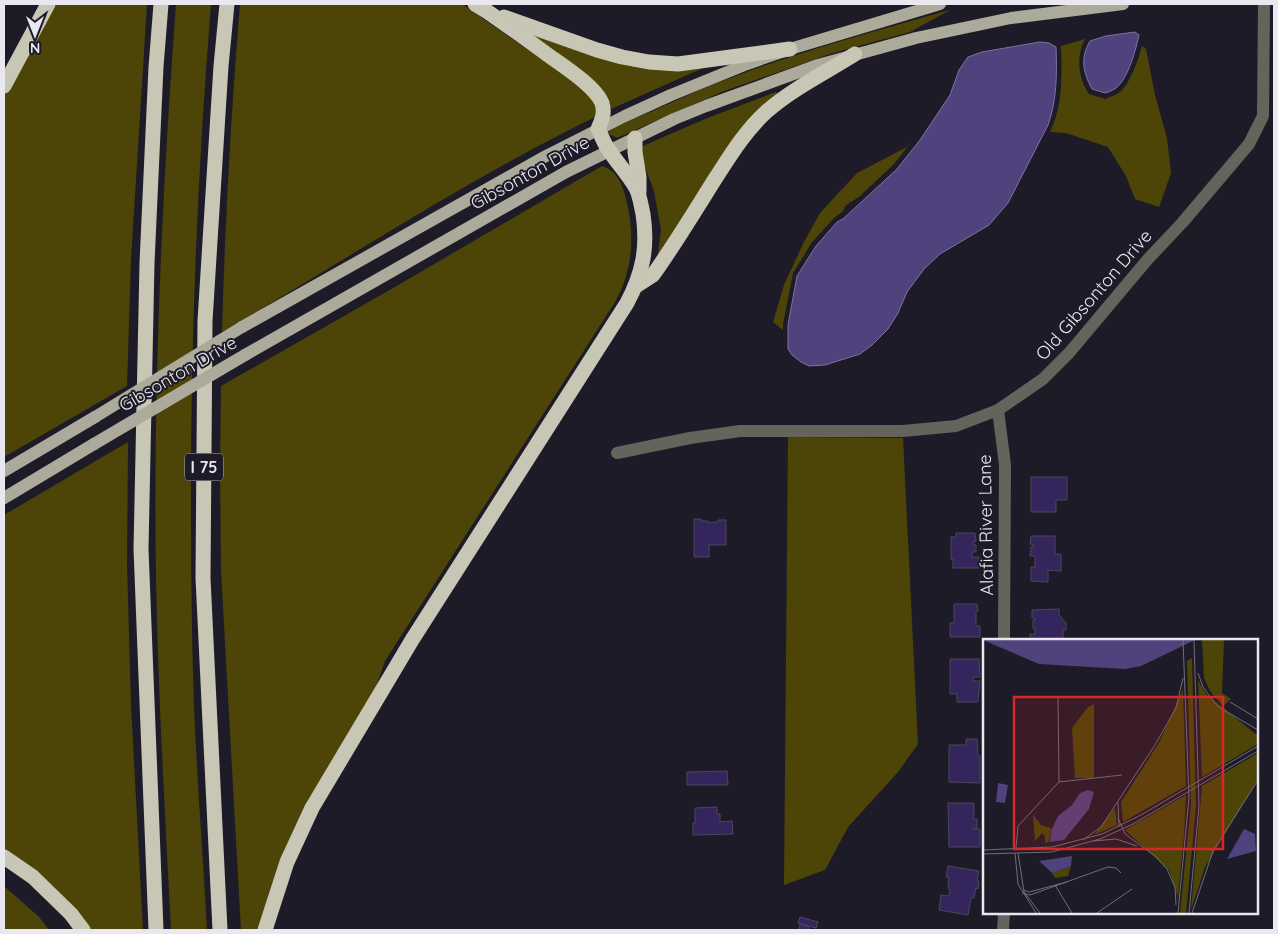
<svg xmlns="http://www.w3.org/2000/svg" width="1278" height="934" font-family="Quicksand,sans-serif">
<rect width="100%" height="100%" fill="#1e1b28"/>
<!-- green -->
<g fill="#4d4507">
<polygon points="55,4 147,4 131,259 127,386 4,457 4,96"/>
<path d="M176,4H211C197,177 190,351 191,525C191,586 192,646 194,707C197,781 203,856 207,930H171C165,812 158,694 156,576C153,385 162,194 176,4Z"/>
<path d="M240,4H462L577,84C588,94 599,101 595,117C466,180 346,260 222,332C225,222 231,113 240,4Z"/>
<path d="M950,10L910,32L833,53L724,91L617,138L609,134L608,132C626,121 647,114 666,105C757,63 854,37 950,10Z"/>
<polygon points="529,31 702,66 703,68 611,109 610,103 526,34"/>
<path d="M1085,39C1076,56 1078,78 1089,94L1105,99C1110,97 1116,95 1120,92C1130,84 1139,58 1142,46L1146,49L1155,95L1167,138L1171,173L1159,207L1135,199L1126,176L1108,147L1066,133L1050,132C1063,106 1062,74 1061,46Z"/>
<polygon points="776,92 778,96 662,254 658,254 661,230 654,191 644,165 641,151 643,146 705,119"/>
<polygon points="913,140 893,165 859,197 846,205 843,211 834,218 812,242 793,273 783,324 783,330 773,322 784,285 803,244 820,213 857,173 907,147"/>
<path d="M602,166C617,171 621,182 625,195C634,227 634,260 621,290C616,302 608,313 601,324L385,661L366,716L323,785L260,930H241L221,570L220,469L221,386L388,291Z"/>
<polygon points="788,437 903,438 918,744 898,772 848,827 825,870 784,885"/>
<polygon points="128,442 127,564 131,706 143,930 87,930 4,851 4,515"/>
<polygon points="4,886 39,917 49,930 4,930"/>
</g>
<!-- water -->
<g fill="#50427d" stroke="#7e74a0">
<path d="M1135,32L1139,35C1136,49 1128,79 1116,88C1113,90 1109,92 1105,93L1092,89C1083,72 1080,58 1090,41L1106,36Z"/>
<path d="M1040,42L1049,43L1056,47C1057,73 1057,100 1048,125L1008,203L989,225L940,254L924,269L907,292L898,313L888,329L872,345L860,354L825,365L809,366L801,362L792,355L788,349V325L797,276L816,246L837,222L843,219L897,169L920,140L950,95L959,70L968,57L982,52Z"/>
</g>
<!-- building -->
<g fill="#34255c" stroke="#4b4857">
<polygon points="1031,477 1067,477 1067,500 1056,500 1056,512 1031,512"/>
<polygon points="694,519 701,519 701,521 708,521 708,523 718,522 718,520 726,520 726,545 709,545 709,557 694,557"/>
<polygon points="956,533 975,533 976,540 975,542 973,542 973,545 976,545 976,552 972,552 972,557 979,557 979,568 953,568 953,559 951,559 951,537 956,537"/>
<polygon points="1031,536 1055,536 1055,554 1061,554 1061,571 1048,570 1048,582 1031,581 1031,567 1035,567 1035,556 1030,556 1031,547 1034,547 1034,545 1032,545 1032,544 1030,544"/>
<polygon points="954,604 977,604 978,611 976,612 976,626 980,626 980,637 950,637 950,623 954,623"/>
<polygon points="1059,609 1059,615 1066,623 1066,630 1063,630 1063,640 1030,640 1030,634 1035,634 1035,628 1033,628 1033,620 1035,620 1035,618 1032,618 1032,610"/>
<polygon points="950,659 979,659 980,677 973,677 973,681 980,681 978,702 957,702 957,694 950,694"/>
<polygon points="966,739 977,739 978,756 980,756 980,783 949,782 949,745 966,745"/>
<polygon points="727,771 728,785 687,785 687,772"/>
<polygon points="948,803 974,803 974,817 973,817 973,819 977,819 977,828 973,828 973,829 980,829 980,847 949,847"/>
<polygon points="717,807 717,814 720,814 720,822 732,821 733,834 693,835 693,823 695,823 695,808"/>
<polygon points="948,866 979,871 977,881 979,881 978,889 976,888 974,898 971,898 968,915 939,910 941,895 949,896 950,889 948,888 949,877 946,877"/>
<polygon points="800,917 818,922 816,928 798,923"/>
<polygon points="800,924 809,927 808,930 799,929"/>
</g>
<g fill="none" stroke-linecap="round" stroke-linejoin="round">
<!-- minor -->
<g stroke="#64635c" stroke-width="12">
<polyline points="998,410 1005,465 1004,640"/>
<polyline points="617,453 690,438 740,431 903,431 956,426 998,410 1043,379 1069,353 1148,259 1182,223 1249,144 1263,116 1264,4"/>
<polyline points="1003,930 1004,913"/>
</g>
<!-- major -->
<g stroke="#acaa9b" stroke-width="12">
<polyline points="242,327 546,156 625,116 671,95 747,64 790,49 940,4"/>
<polyline points="245,355 566,172 674,119 706,106 818,65 916,38 1011,18 1123,4"/>
<polyline points="4,471 95,417"/>
<polyline points="4,498 94,444"/>
</g>
<!-- highway -->
<g stroke="#c8c6b5" stroke-width="15">
<polyline points="504,17 597,50 622,57 649,62 678,64 790,49"/>
<polyline points="4,86 48,4"/>
<polyline points="635,138 635,152 639,177 639,192"/>
<path d="M636,286L653,275C675,244 695,211 715,179C730,156 745,131 766,112C792,89 825,73 855,54"/>
<polyline points="4,857 33,877 71,914 83,930"/>
<polyline points="156,930 141,549 147,263 156,67 161,4"/>
<polyline points="220,930 203,578 205,321 221,66 227,4"/>
<path d="M265,930L287,862L312,808L412,640L627,303C643,273 648,247 643,214C641,205 640,196 636,188C628,174 617,163 609,150C604,144 602,136 598,129C602,120 605,113 602,103C595,86 563,66 548,55C528,40 508,26 488,12L475,4"/>
</g>
<!-- major-bridge -->
<g stroke="#acaa9b" stroke-width="12">
<polyline points="95,417 242,327"/>
<polyline points="94,444 245,355"/>
</g>
</g>
<g text-anchor="middle" stroke-width="4" stroke-linejoin="round" paint-order="stroke">
<!-- shield labels -->
<rect fill="#1e1b28" stroke="#acaab5" stroke-width="1" x="185" y="453.5" width="38" height="27" rx="4"/>
<g font-size="16" font-weight="bold" fill="#e9e8f1">
<text x="204" y="473">I 75</text>
</g>
<!-- street labels -->
<g font-size="18" fill="#e9e8f1" stroke="#1e1b28">
<text transform="translate(530 173) rotate(-29)" y="6">Gibsonton Drive</text>
<text transform="translate(1094 295) rotate(-49)" y="6">Old Gibsonton Drive</text>
<text transform="translate(178 374) rotate(-30)" y="6">Gibsonton Drive</text>
<text transform="translate(986 525) rotate(-91)" y="6">Alafia River Lane</text>
</g>
</g>
<!-- overview -->
<g transform="translate(983 639)">
<rect width="275" height="275" fill="#1e1b28"/>
<path d="M219,1H241L239,54L248,60L240,67L227,52L221,39ZM209,19L213,167L203,274H197L208,166L204,22ZM215,41L223,55L275,97V105L219,138ZM200,50L203,147L140,183L138,163L177,102ZM111,65V139H92L89,89L105,68ZM275,114V140L222,228L208,271L219,147ZM203,156L201,196L195,259L186,231L142,191ZM132,169L134,186L113,195H112ZM50,176L58,186L68,189L66,203L62,204V197L59,194L52,202ZM88,227L85,237L72,239L69,234Z" fill="#4d4507"/>
<path d="M0,1H212L158,27L142,30L56,25ZM15,144L25,146L22,164L13,163ZM105,151L111,153L106,170L81,201L67,203L68,192L75,177L89,166L97,154ZM261,190L272,195L273,212L244,220ZM89,217L88,227L69,234L56,222Z" fill="#50427d"/>
<path fill="none" stroke="#6f6d78" stroke-width="1" d="M215,34L220,48L234,67L275,91M75,57L76,143M247,63L275,80M135,164L136,188M135,179L142,195L172,217L184,230L192,248L193,266M100,201L118,188L172,106L193,69L200,39M110,202L133,200L154,207M33,209L35,187L76,143L139,136M0,211L69,208L119,195L158,176L275,107M32,214L35,245L53,274M35,214L41,253L57,274M0,215L69,213L117,200L150,185L275,112M72,246L89,274M41,251L46,253L84,243M39,254L47,256L125,228L133,229L138,234M114,274L149,250M195,274L206,158L200,1M206,274L216,167L211,1M209,274L230,212L275,141"/>
<path fill="#d62828" fill-opacity="0.15" stroke="#d62828" stroke-width="2.5" d="M31,58H240V210H31Z"/>
<rect width="275" height="275" fill="none" stroke="#e9e8f1" stroke-width="2.5"/>
</g>
<!-- border -->
<rect width="1278" height="934" fill="none" stroke="#e9e8f1" stroke-width="10"/>
<!-- north arrow -->
<g transform="translate(35 35) rotate(180)" stroke="#1e1b28" stroke-width="4" paint-order="stroke">
<path d="M0-4L9 19L0 12L-9 19Z" fill="#e9e8f1"/>
<text y="-8" font-size="14" font-weight="bold" text-anchor="middle" fill="#e9e8f1">N</text>
</g>
</svg>
